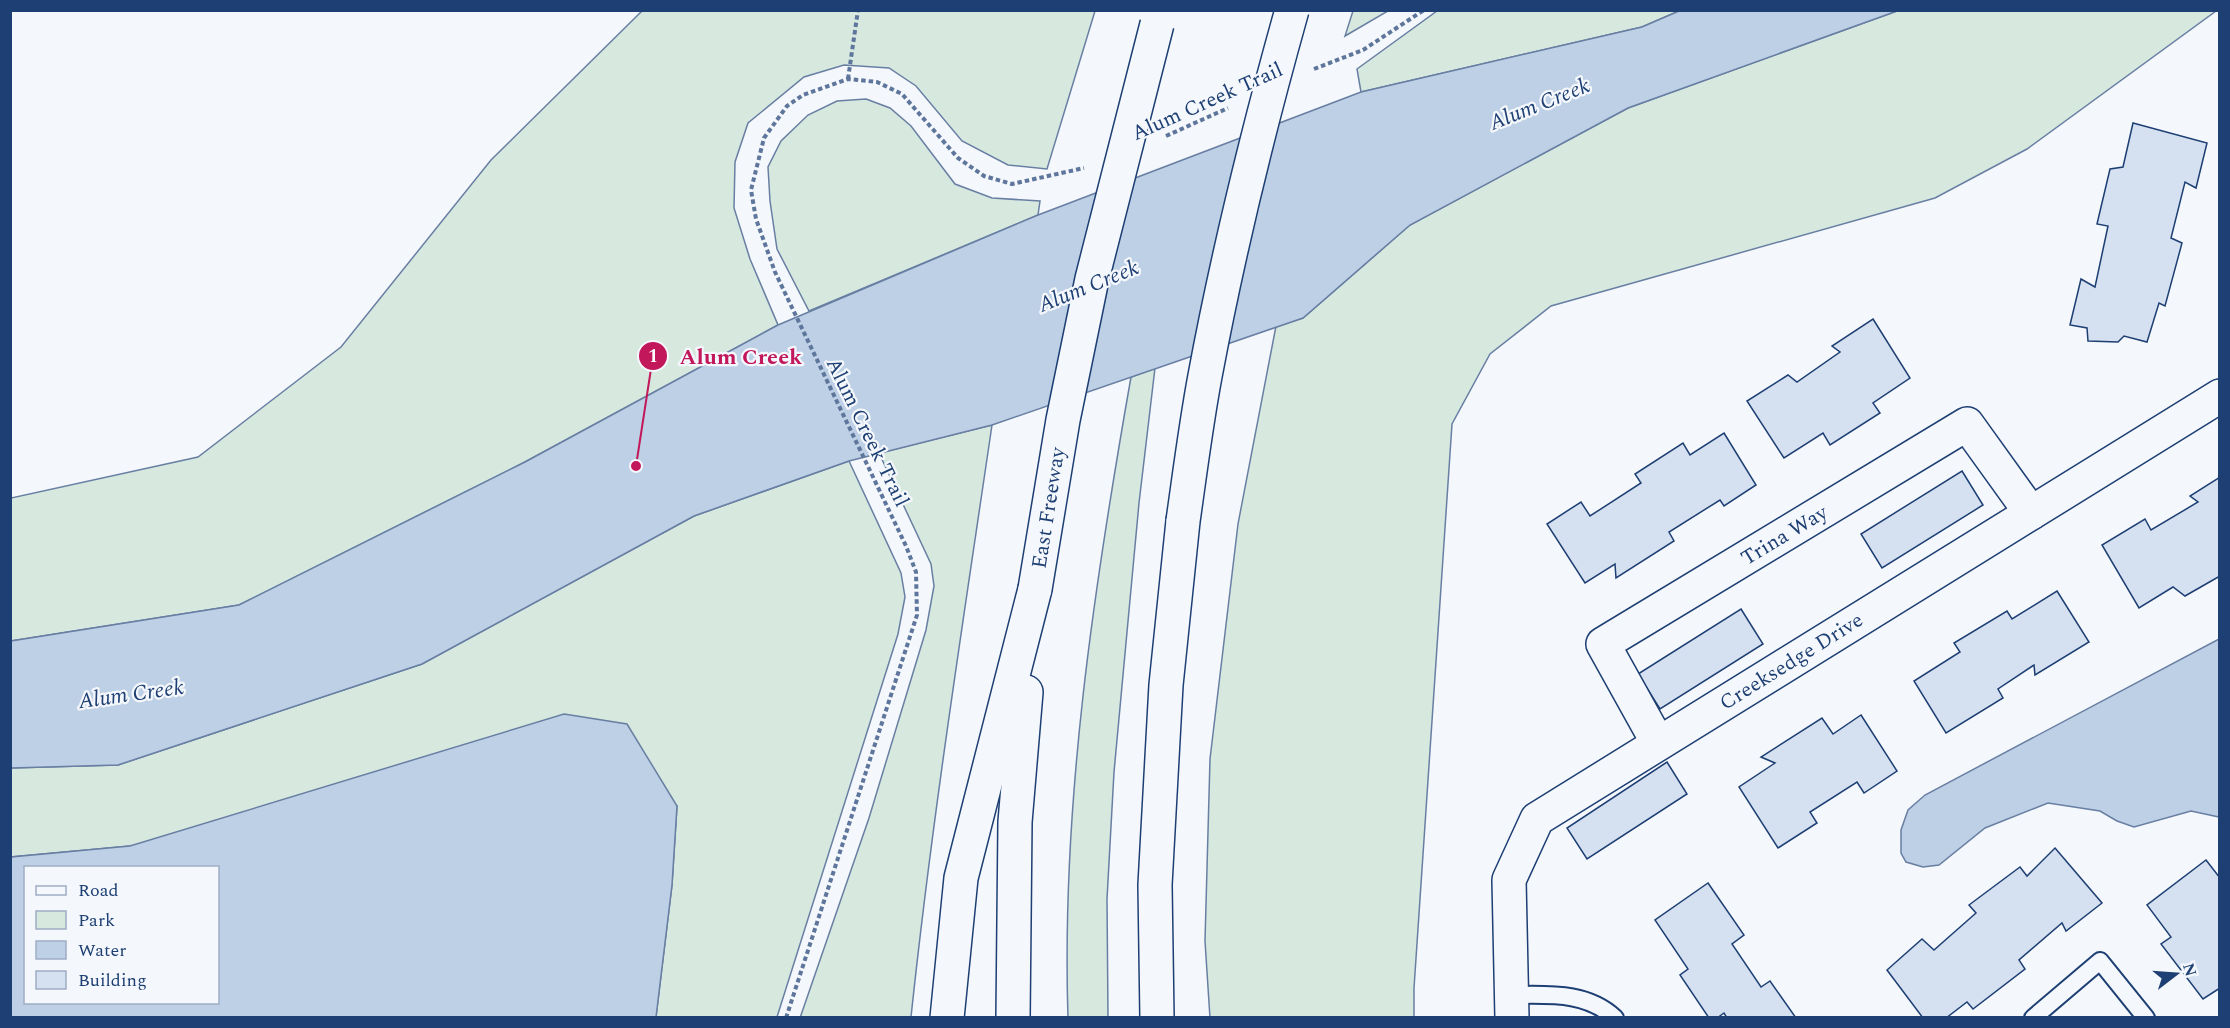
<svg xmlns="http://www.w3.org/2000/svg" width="2230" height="1028" font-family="Spectral,serif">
<rect width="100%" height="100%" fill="#f4f7fb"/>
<!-- green -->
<g fill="#d7e8df" stroke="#687fa3" stroke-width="1.5">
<polygon points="642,11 1095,11 1047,169 1008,165 962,141 916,86 889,68 844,65 804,77 748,123 735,162 734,208 750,259 778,325 525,462 239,605 11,641 11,498 198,457 341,347 491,160"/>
<polygon points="1353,11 1353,10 1388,11 1345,36"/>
<polygon points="1437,11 1679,11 1642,27 1361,92 1357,69"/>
<polygon points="1897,11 2216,11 2027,149 1935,198 1551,306 1490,354 1452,424 1414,988 1414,1017 1210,1018 1205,941 1210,759 1238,524 1276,326 1303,318 1410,225 1628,108"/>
<polygon points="866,99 890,108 911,126 955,184 992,198 1040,201 1038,215 809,311 777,249 770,201 768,167 781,141 808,115 837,101"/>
<path d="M1155,368L1139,503L1114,772L1107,899L1108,1017L1068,1018C1061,804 1094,587 1131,377Z"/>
<path d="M992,425C963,622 932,819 911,1017L800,1018L869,818L926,630L934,586L931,564L879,453Z"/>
<polygon points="849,461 901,573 905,597 898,634 777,1017 656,1017 672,885 677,806 130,846 10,857 10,768 118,765 422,664 694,516"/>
</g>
<!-- water -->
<g fill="#bed0e5" stroke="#687fa3" stroke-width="1.5" fill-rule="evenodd">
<polygon points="1679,11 1897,11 1628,108 1410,225 1303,318 992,425 849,461 694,516 422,664 118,765 11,768 11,641 239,605 525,462 778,325 1038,215 1361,92 1642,27"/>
<polygon points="2219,639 2219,817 2191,811 2134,827 2117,821 2100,811 2048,803 1985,828 1939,865 1923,867 1906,862 1901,853 1901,830 1908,810 1925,795"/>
<path d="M564,714L627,724L677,806L672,885L656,1017H11V857L130,846ZM26,868H218V1002H26Z"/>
</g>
<!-- building -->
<g fill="#d5e0f0" stroke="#1d3f73" stroke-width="1.5">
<polygon points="2133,123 2207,143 2196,188 2185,182 2171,238 2182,243 2165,306 2159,303 2147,342 2124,336 2118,342 2088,341 2087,328 2070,325 2081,279 2095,287 2108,226 2097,224 2110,169 2123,167"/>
<polygon points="1873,319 1910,378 1873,403 1880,413 1830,445 1823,433 1784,458 1747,401 1788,375 1797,382 1840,352 1832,346"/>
<polygon points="1724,433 1756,485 1724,506 1720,500 1669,532 1674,541 1616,578 1615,564 1585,583 1547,524 1581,502 1590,516 1641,483 1635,474 1683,443 1690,455"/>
<polygon points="1962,471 1983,505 1882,568 1861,534"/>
<polygon points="2220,477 2220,576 2185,596 2173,587 2139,608 2102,545 2145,519 2151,530 2198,502 2190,496"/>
<polygon points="2057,591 2089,642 2035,675 2034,665 1998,689 2003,698 1946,733 1914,681 1960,652 1954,643 2007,611 2012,619"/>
<polygon points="1741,609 1763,644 1660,709 1638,674"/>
<polygon points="1861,715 1897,771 1864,793 1857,782 1810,812 1817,823 1778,848 1739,787 1775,763 1761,757 1822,718 1833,734"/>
<polygon points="1667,762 1687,794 1587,859 1567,828"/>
<polygon points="2055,848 2102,903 2066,931 2062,923 2019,960 2025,969 1973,1009 1967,1002 1946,1018 1923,1018 1887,970 1922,939 1934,950 1976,913 1969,905 2020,867 2027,876"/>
<polygon points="2206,860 2220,878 2220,988 2203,999 2161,944 2171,937 2147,905"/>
<polygon points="1708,883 1744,935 1732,944 1761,987 1770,981 1796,1018 1727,1018 1724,1013 1717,1018 1709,1018 1680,975 1688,969 1655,920"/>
</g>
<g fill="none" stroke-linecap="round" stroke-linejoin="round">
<!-- lane casing -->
<g stroke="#1d3f73" stroke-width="20">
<g id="lane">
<path d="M1511,995C1548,995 1586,991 1615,1018"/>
<polyline points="2033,1018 2100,961 2146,1018"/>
</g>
</g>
<!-- street casing -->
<g stroke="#1d3f73" stroke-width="36">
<g id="street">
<polyline points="1658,743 1603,644 1967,424 2031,513"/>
<polyline points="1512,1018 1509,880 1537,819 2220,396"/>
</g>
</g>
<!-- highway casing -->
<g stroke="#1d3f73" stroke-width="36">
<g id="highway">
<polyline points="947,1018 961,878 1035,589"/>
<polyline points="1013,1018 1015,822 1026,692"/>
<polyline points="1157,1018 1155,885 1166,685 1183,521"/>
</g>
</g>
<!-- path -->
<g stroke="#5e769c" stroke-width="4" stroke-dasharray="4.5 3" stroke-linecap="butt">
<polyline points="1314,69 1363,50 1424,10"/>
<polyline points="848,79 858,10"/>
<polyline points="1166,136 1228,108"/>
<polyline points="786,1018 917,615 916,572 906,546 775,272 756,219 751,190 764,138 787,106 803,95 848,79 877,82 902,94 958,158 984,176 1012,184 1084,168"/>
</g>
<!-- lane -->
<use href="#lane" stroke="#f4f7fb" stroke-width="16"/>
<!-- street -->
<use href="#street" stroke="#f4f7fb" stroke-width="33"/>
<!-- highway -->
<use href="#highway" stroke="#f4f7fb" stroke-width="33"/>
<!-- highway-bridge casing -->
<g stroke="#1d3f73" stroke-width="36" stroke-linecap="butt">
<g id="highway-bridge">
<path d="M1183,521C1190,472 1196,424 1205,376C1228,253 1258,131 1292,10"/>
<polyline points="1035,589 1063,420 1092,279 1157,24"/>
</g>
</g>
<!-- highway-bridge -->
<use href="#highway-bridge" stroke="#f4f7fb" stroke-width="33"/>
</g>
<g text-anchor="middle" stroke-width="4.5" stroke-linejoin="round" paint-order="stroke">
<!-- street labels -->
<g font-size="21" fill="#1d3f73" stroke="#f4f7fb">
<text transform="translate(1207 101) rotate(-24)" y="7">Alum Creek Trail</text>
<text transform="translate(868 432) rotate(64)" y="7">Alum Creek Trail</text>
<text transform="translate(1048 508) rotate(-81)" y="7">East Freeway</text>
<text transform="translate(1784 535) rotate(-31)" y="7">Trina Way</text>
<text transform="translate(1791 661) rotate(-32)" y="7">Creeksedge Drive</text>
</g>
<!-- water labels -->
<g font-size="22" font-style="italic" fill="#1d3f73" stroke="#f4f7fb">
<text transform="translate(1539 103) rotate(-22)" y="8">Alum Creek</text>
<text transform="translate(1088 285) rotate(-22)" y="8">Alum Creek</text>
<text transform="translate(131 693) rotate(-8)" y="8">Alum Creek</text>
</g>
</g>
<!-- callouts -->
<path fill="none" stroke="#c2185b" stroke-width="2" d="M636 466L653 356"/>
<g fill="#c2185b" stroke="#f4f7fb" stroke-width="2">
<circle cx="636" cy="466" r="6"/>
<circle cx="653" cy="356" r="15"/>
</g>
<g font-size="18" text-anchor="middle" font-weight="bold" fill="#fff">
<text x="653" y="362">1</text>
</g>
<g font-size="22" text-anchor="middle" font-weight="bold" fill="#c2185b" stroke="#f4f7fb" stroke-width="4.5" stroke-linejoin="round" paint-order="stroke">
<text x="741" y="364">Alum Creek</text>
</g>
<!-- border -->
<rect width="2230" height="1028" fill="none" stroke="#1d3f73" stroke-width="24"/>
<!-- legend -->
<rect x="24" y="866" width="195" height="138" fill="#f4f7fb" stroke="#9eadc5" stroke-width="1.5"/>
<rect x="36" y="886" width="30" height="9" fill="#f4f7fb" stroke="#9eadc5" stroke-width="1.5"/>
<text x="78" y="896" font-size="18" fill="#1d3f73">Road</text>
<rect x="36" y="911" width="30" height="18" fill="#d7e8df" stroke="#9eadc5" stroke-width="1.5"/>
<text x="78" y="926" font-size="18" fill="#1d3f73">Park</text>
<rect x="36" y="941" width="30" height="18" fill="#bed0e5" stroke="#9eadc5" stroke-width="1.5"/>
<text x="78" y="956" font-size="18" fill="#1d3f73">Water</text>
<rect x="36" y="971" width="30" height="18" fill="#d5e0f0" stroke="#9eadc5" stroke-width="1.5"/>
<text x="78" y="986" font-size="18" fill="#1d3f73">Building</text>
<!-- north arrow -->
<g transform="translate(2176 974) rotate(73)" stroke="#f4f7fb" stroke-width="4.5" paint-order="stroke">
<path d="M0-4.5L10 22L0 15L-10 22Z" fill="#1d3f73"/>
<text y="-9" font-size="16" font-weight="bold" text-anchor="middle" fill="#1d3f73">N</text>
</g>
</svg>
